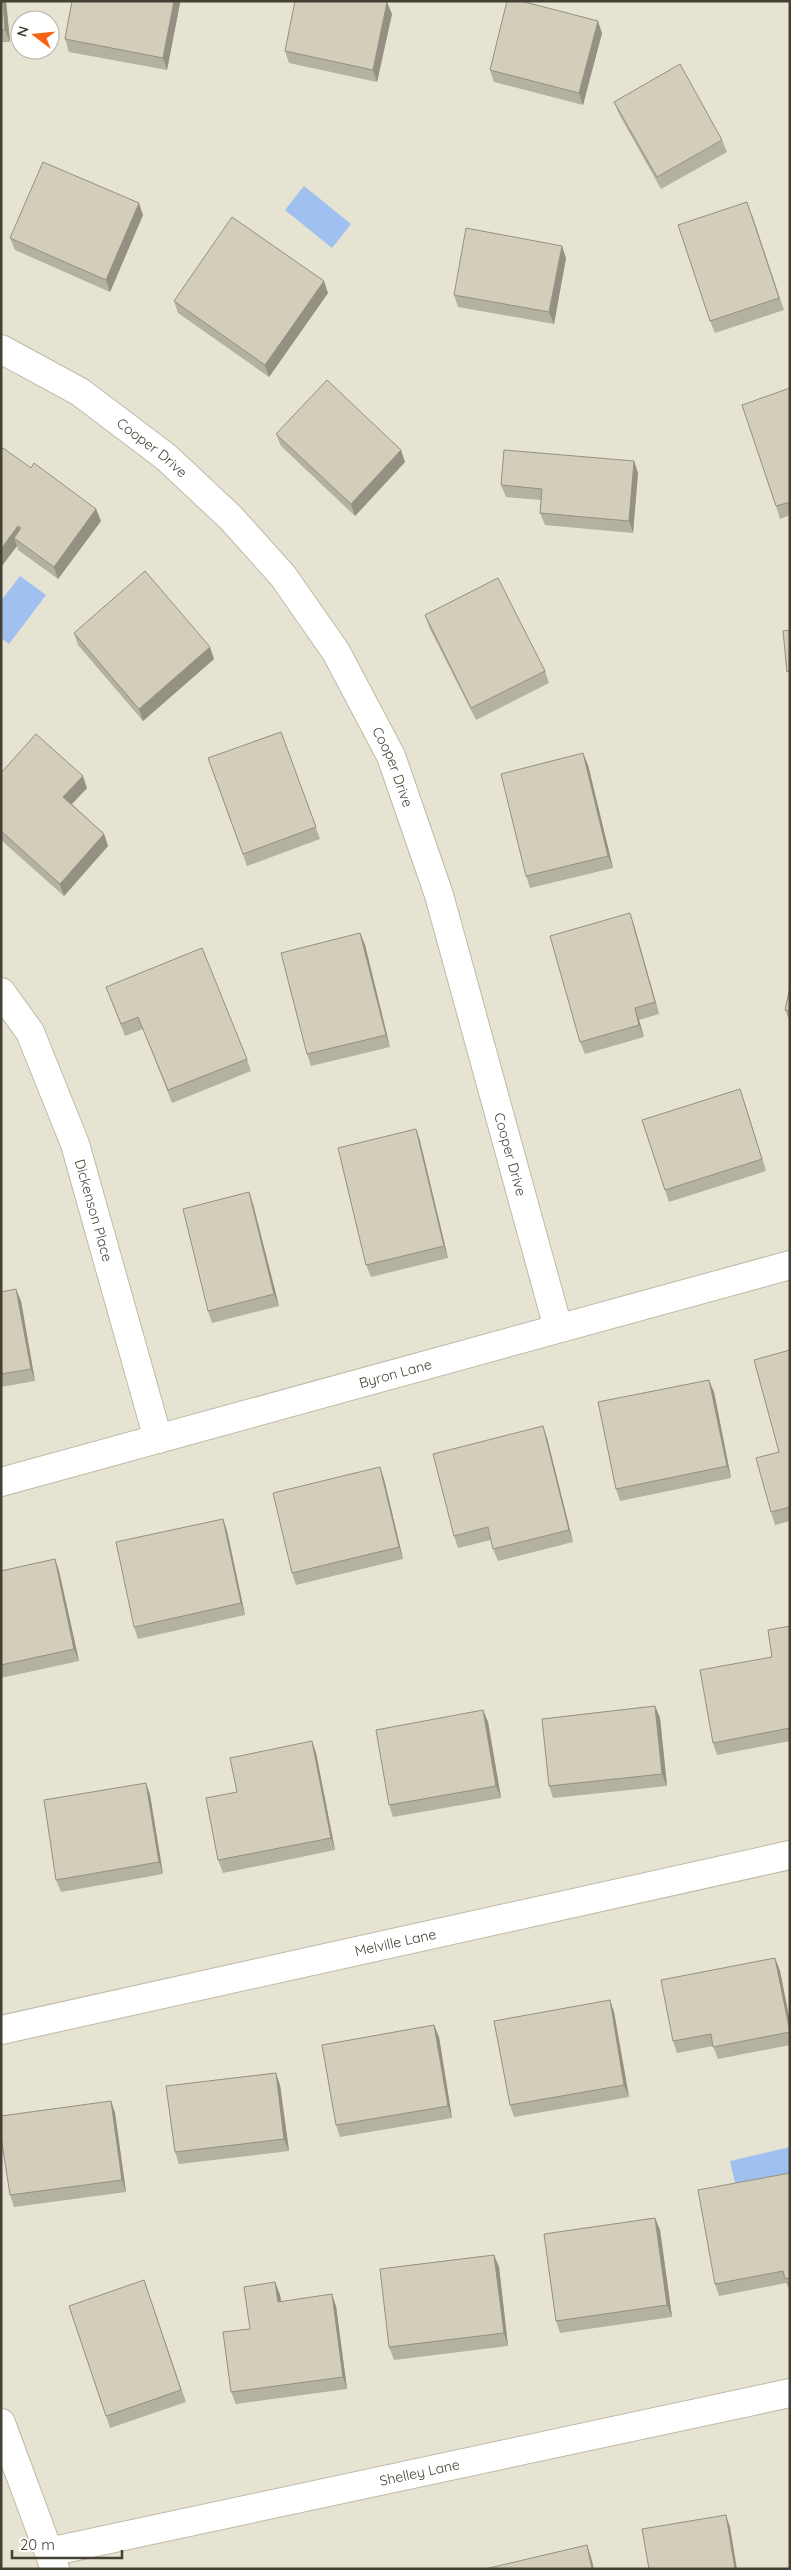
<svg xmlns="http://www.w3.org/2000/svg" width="791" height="2570" font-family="Quicksand,sans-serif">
<rect width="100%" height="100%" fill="#f2f0e4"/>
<!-- residential -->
<path fill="#e6e3d2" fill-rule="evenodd" d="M1,1H790V2569H1ZM20,20H50V50H20Z"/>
<!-- water -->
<g fill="#a0c0ef">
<polygon points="304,186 351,224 332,248 285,210"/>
<polygon points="20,576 46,595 9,644 1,638 1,601"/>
<polygon points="790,2147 790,2174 736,2187 730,2161"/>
</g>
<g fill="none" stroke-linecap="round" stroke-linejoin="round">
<!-- minor casing -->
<g stroke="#bdbaa7" stroke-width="30">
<g id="minor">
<path id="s1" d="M1,349L80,392L166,457L231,518L283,576L336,652L391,756L439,895L558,1328"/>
<path id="s2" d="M1,992L30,1032L75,1144L158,1439"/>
<path id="s3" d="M1,1482L790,1265"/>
<path id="s4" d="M1,2030L790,1855"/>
<polyline points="1,2423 55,2569"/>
<path id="s5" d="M49,2552L790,2393"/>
</g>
</g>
<!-- minor -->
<use href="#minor" stroke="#fff" stroke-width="28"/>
</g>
<!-- wall -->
<g fill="#b5b1a0">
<polygon points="1,1 6,1 10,42 1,42"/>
<polygon points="72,1 179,1 180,3 167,70 69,52 65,39"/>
<polygon points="392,14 377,82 289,63 285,51"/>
<polygon points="602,33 583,105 494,82 490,70"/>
<polygon points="614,102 722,140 727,152 661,189 619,114"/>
<polygon points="752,214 784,310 715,333 710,321"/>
<polygon points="143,215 110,292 15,250 10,238"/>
<polygon points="566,258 554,324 458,307 454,295"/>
<polygon points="328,293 269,377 178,313 174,301"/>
<polygon points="790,388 790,515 780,519 776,506"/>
<polygon points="276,434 405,462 355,516 281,446"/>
<polygon points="1,451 31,468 96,509 101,521 58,579 18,550 17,546 1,567"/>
<polygon points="634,461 638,473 633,533 545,525 540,513 541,500 506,497 501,485"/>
<polygon points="425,615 545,671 549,683 476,720 429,627"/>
<polygon points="74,633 214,659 143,721 78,645"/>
<polygon points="281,732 320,839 247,866 208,758"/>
<polygon points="583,753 588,765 613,868 530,888 526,876"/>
<polygon points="1,773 87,788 72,804 104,834 108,846 64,896 1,840"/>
<polygon points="634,925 659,1014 639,1020 644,1037 585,1054 580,1042"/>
<polygon points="360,933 365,945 390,1047 311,1066 307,1054"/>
<polygon points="106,987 247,1059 251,1071 172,1103 143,1029 125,1036"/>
<polygon points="790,987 790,1022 785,1010"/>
<polygon points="744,1101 766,1171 669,1202 665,1190"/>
<polygon points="416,1129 420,1141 448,1258 371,1277 366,1265"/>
<polygon points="249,1192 253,1204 279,1306 212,1323 208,1311"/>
<polygon points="1,1292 21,1301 35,1381 1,1387"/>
<polygon points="790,1350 790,1521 775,1525 771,1512 779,1452"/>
<polygon points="714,1392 731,1478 620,1501 616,1489"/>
<polygon points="547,1438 573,1542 498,1561 493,1549 491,1540 458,1548 454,1536"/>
<polygon points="380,1467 384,1479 403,1559 296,1585 292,1573"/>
<polygon points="223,1519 227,1531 245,1615 138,1639 134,1627"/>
<polygon points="55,1559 59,1571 79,1661 1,1678 1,1571"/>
<polygon points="790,1626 790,1741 717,1755 713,1743 772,1657"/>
<polygon points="655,1706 660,1718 667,1786 553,1798 549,1786"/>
<polygon points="483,1710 488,1722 501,1798 393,1817 389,1805"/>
<polygon points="312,1741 316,1753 335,1850 223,1873 218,1860 237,1792"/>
<polygon points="146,1783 150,1795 163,1874 61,1892 56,1880"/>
<polygon points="775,1958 780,1971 790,2022 790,2045 718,2059 713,2046 677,2053 673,2041"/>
<polygon points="614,2012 629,2097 514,2117 510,2105"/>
<polygon points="434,2025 439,2037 452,2118 340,2137 336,2125"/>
<polygon points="280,2085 289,2151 179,2164 175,2152"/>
<polygon points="111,2101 115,2113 126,2192 14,2207 10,2195"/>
<polygon points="790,2173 790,2291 786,2283 719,2296 715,2284"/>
<polygon points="655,2218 660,2230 672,2317 560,2333 556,2321"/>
<polygon points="494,2255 499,2267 508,2346 394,2360 389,2347"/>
<polygon points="144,2280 186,2402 110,2428 106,2416"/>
<polygon points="275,2282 280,2295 281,2301 336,2306 347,2389 236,2404 231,2392 250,2329"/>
</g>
<!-- shaded-wall -->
<g fill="#949082">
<polygon points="3,1 6,1 10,42 5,30"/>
<polygon points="174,1 179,1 180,3 167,70 163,58"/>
<polygon points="387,2 392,14 377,82 373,70"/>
<polygon points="598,21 602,33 583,105 579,93"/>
<polygon points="139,203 143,215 110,292 106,280"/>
<polygon points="562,246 566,258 554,324 549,312"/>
<polygon points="324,281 328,293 269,377 265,365"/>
<polygon points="401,450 405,462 355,516 351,504"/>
<polygon points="634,461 638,473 633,533 629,521"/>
<polygon points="96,509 101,521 58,579 54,567"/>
<polygon points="18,526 23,538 14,538 17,546 1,567 1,549"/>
<polygon points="210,647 214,659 143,721 139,709"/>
<polygon points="583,753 588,765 613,868 608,856"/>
<polygon points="83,776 87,788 67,809 63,797"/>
<polygon points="104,834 108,846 64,896 60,884"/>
<polygon points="630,913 634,925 659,1014 655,1002"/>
<polygon points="360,933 365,945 390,1047 386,1035"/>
<polygon points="635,1008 639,1020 644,1037 639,1025"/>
<polygon points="740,1089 744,1101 766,1171 762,1159"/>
<polygon points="416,1129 420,1141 448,1258 444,1246"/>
<polygon points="249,1192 253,1204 279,1306 274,1294"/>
<polygon points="16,1289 21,1301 35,1381 31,1369"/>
<polygon points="709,1380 714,1392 731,1478 727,1466"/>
<polygon points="543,1426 547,1438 573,1542 569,1530"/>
<polygon points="380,1467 384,1479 403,1559 399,1547"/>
<polygon points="223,1519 227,1531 245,1615 241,1603"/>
<polygon points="55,1559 59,1571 79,1661 74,1649"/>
<polygon points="655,1706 660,1718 667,1786 662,1774"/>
<polygon points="483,1710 488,1722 501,1798 496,1786"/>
<polygon points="312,1741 316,1753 335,1850 331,1838"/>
<polygon points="146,1783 150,1795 163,1874 159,1862"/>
<polygon points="775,1958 780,1971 790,2022 790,2033"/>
<polygon points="610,2000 614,2012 629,2097 624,2085"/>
<polygon points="434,2025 439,2037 452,2118 448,2106"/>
<polygon points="276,2073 280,2085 289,2151 284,2139"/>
<polygon points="111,2101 115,2113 126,2192 122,2180"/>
<polygon points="655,2218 660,2230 672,2317 667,2305"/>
<polygon points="494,2255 499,2267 508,2346 504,2333"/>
<polygon points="275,2282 280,2295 283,2314 278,2302"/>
<polygon points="332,2294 336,2306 347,2389 343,2377"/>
<polygon points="726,2515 730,2527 737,2569 735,2569"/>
<polygon points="587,2545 591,2557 594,2569 592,2569"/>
</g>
<!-- building -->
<g fill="#d3ceba" stroke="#949082">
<polygon points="1,1 3,1 5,30 1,30"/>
<polygon points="72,1 174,1 163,58 65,39"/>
<polygon points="295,1 384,1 387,2 373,70 285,51"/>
<polygon points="507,1 521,1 598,21 579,93 490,70"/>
<polygon points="680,64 722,140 657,177 614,102"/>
<polygon points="43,162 139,203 106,280 10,238"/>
<polygon points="747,202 779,298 710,321 678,225"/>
<polygon points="232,217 324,281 265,365 174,301"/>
<polygon points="466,228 562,246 549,312 454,295"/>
<polygon points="327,380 401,450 351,504 276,434"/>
<polygon points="790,388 790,502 776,506 742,405"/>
<polygon points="3,448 31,468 34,463 96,509 54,567 14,538 21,528 18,526 1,549 1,451"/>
<polygon points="504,450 634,461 629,521 540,513 542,489 501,485"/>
<polygon points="145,571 210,647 139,709 74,633"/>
<polygon points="498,578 545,671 471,708 425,615"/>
<polygon points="790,630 790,671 787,672 783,631"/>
<polygon points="281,732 316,827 243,854 208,758"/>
<polygon points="36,734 83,776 63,797 104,834 60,884 1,831 1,773"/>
<polygon points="583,753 608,856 526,876 501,774"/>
<polygon points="630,913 655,1002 635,1008 639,1025 580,1042 550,936"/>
<polygon points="360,933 386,1035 307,1054 281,953"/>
<polygon points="202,948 247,1059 168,1090 138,1017 121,1024 106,987"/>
<polygon points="790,987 790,1011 785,1010"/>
<polygon points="740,1089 762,1159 665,1190 642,1120"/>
<polygon points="416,1129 444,1246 366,1265 338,1148"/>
<polygon points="249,1192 274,1294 208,1311 183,1209"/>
<polygon points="16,1289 31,1369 1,1374 1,1292"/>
<polygon points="790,1350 790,1507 771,1512 756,1458 779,1452 754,1360"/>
<polygon points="709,1380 727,1466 616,1489 598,1402"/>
<polygon points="543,1426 569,1530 493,1549 488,1527 454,1536 433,1454"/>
<polygon points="380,1467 399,1547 292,1573 273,1493"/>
<polygon points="223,1519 241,1603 134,1627 116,1542"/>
<polygon points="55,1559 74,1649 1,1665 1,1571"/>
<polygon points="790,1626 790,1728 713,1743 700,1670 772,1657 768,1630"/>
<polygon points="655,1706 662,1774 549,1786 542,1719"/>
<polygon points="483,1710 496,1786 389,1805 376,1730"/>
<polygon points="312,1741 331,1838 218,1860 206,1798 237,1792 230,1758"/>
<polygon points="146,1783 159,1862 56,1880 44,1800"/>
<polygon points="775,1958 790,2032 713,2047 711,2034 673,2041 661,1980"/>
<polygon points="610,2000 624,2085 510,2105 494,2021"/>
<polygon points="434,2025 448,2106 336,2125 322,2045"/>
<polygon points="276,2073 284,2139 175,2152 166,2086"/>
<polygon points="111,2101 122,2180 10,2195 1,2136 1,2116"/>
<polygon points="790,2173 790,2278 785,2279 783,2271 715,2284 698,2190"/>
<polygon points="655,2218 667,2305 556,2321 544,2234"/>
<polygon points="494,2255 504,2333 389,2347 380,2269"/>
<polygon points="144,2280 181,2390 106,2416 69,2306"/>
<polygon points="275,2282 278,2302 332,2294 343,2377 231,2392 223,2332 250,2329 244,2287"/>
<polygon points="726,2515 735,2569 649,2569 642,2529"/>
<polygon points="587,2545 592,2569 485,2569"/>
</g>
<g text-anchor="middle" stroke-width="4" stroke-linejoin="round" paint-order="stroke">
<!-- street labels -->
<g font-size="14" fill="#444134" stroke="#fff">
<text dy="5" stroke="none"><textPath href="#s1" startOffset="181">Cooper Drive</textPath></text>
<text dy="5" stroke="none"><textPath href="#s1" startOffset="586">Cooper Drive</textPath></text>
<text dy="5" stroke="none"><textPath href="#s1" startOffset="991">Cooper Drive</textPath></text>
<text dy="5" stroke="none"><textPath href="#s2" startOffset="239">Dickenson Place</textPath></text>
<text dy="5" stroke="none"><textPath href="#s3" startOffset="409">Byron Lane</textPath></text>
<text dy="5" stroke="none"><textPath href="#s4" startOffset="404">Melville Lane</textPath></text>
<text dy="5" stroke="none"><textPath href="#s5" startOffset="379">Shelley Lane</textPath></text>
</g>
</g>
<!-- border -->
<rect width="791" height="2570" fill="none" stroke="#444134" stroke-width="5"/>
<!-- north arrow -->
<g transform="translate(35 35) rotate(286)"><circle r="24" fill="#ffffff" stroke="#b4b3ae"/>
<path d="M0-4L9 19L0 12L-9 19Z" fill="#f76216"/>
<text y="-8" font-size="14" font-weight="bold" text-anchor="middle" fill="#444134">N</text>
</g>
<!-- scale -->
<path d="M12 2550v8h110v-8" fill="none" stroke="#444134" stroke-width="2.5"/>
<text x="20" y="2550" font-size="15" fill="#444134" stroke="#ffffff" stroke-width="4" paint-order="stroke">20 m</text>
</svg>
